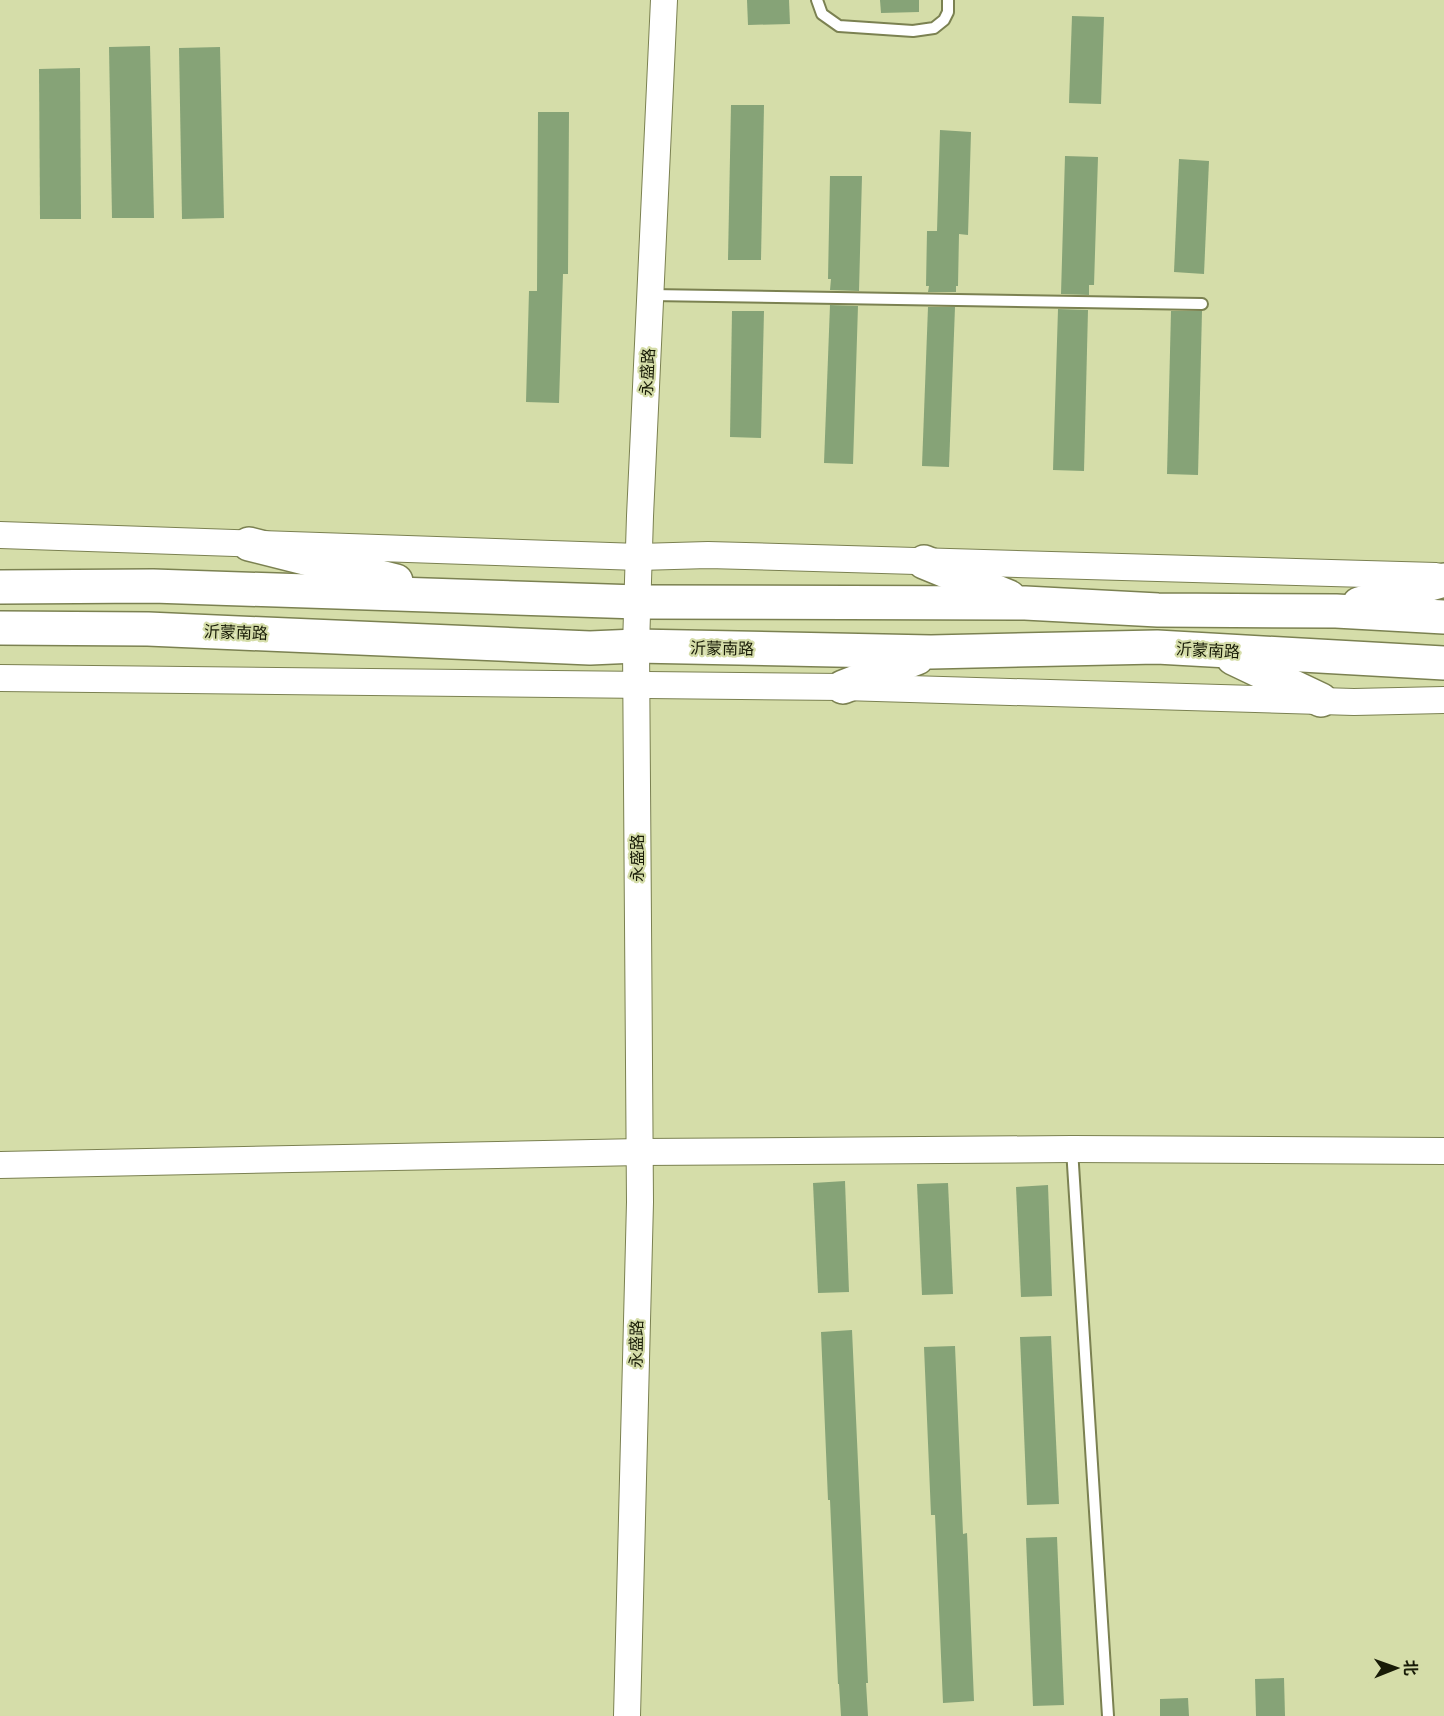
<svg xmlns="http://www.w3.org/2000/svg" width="1444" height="1716" font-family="Figtree,'Noto Sans SC',sans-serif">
<rect width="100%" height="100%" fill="#d5dda9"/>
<!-- building -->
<g fill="#86a377">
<polygon points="747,0 789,0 790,24 748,25"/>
<polygon points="880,0 919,0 919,12 881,13"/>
<polygon points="1072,16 1104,17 1101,104 1069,103"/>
<polygon points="150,46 154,218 112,218 109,47"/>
<polygon points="220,47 224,218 182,219 179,48"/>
<polygon points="80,68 81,219 40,219 39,69"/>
<polygon points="731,105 764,105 761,260 728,260"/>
<polygon points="538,112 569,112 568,274 563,274 559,403 526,402 529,291 537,291"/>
<polygon points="940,130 971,132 968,235 959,234 958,286 956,286 956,292 928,292 929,286 926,286 927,231 937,231"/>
<polygon points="1065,156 1098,157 1094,285 1089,285 1089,295 1061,294"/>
<polygon points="1179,159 1209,161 1204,274 1174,272"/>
<polygon points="830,176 862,176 859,291 830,290 831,279 828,279"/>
<polygon points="830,305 858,306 853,464 824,463"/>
<polygon points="928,307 955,307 949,467 922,466"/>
<polygon points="1058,309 1088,310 1084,471 1053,470"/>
<polygon points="732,311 764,311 761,438 730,437"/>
<polygon points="1171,311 1202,311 1198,475 1167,474"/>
<polygon points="845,1181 849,1292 818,1293 813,1183"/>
<polygon points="948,1183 953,1294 922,1295 917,1184"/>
<polygon points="1048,1185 1052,1296 1021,1297 1016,1187"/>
<polygon points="852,1330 868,1683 866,1683 868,1716 841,1716 839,1684 838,1684 830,1500 828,1500 821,1332"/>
<polygon points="1051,1336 1059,1504 1027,1505 1020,1337"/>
<polygon points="955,1346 963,1534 967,1533 974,1701 943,1703 935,1515 931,1515 924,1347"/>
<polygon points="1057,1537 1064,1705 1033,1706 1026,1538"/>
<polygon points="1284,1678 1285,1716 1256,1716 1255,1679"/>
<polygon points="1188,1698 1189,1716 1160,1716 1160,1699"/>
</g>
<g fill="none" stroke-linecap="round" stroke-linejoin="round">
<!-- service casing -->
<g stroke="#7b8151" stroke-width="14">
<g id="service">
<polyline points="817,0 822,14 839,26 913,31 934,28 944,20 948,12 948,0"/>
<polyline points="651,295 1202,304"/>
<polyline points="1072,1149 1108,1716"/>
</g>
</g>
<!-- tertiary casing -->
<g stroke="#7b8151" stroke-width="28">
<g id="tertiary">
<polyline points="0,535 639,557 708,555 1436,576"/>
<polyline points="0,678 843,687 1354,702 1444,700"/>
<polyline points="0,1165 640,1152 1072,1149 1444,1151"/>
<polyline points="627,1716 640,1202 636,646 640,516 664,0"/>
</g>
</g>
<!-- primary casing -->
<g stroke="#7b8151" stroke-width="36">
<g id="primary">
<polyline points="924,562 1009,597"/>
<polyline points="638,602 1025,603 1158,610 1336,611 1444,617"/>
<polyline points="1359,604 1444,580"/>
<polyline points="636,646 931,652 1157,647 1444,663"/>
<polyline points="1233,658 1321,700"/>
<polyline points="843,687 917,658"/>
</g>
</g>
<!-- trunk casing -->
<g stroke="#7b8151" stroke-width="36">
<g id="trunk">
<polyline points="249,544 396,581"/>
<polyline points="0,587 153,586 638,602"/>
<polyline points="0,628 148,629 590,648 636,646"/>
</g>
</g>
<!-- service -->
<use href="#service" stroke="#fff" stroke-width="10"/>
<!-- tertiary -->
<use href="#tertiary" stroke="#fff" stroke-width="26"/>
<!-- primary -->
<use href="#primary" stroke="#fff" stroke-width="33"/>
<!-- trunk -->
<use href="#trunk" stroke="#fff" stroke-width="33"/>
</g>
<g text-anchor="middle" stroke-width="4.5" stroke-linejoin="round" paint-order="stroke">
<!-- street labels -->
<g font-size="16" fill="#181b07" stroke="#d5dda9">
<text transform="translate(647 372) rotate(-87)" y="6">永盛路</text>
<text transform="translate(236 632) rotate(2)" y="6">沂蒙南路</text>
<text transform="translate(722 648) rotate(1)" y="6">沂蒙南路</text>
<text transform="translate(1208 650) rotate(3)" y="6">沂蒙南路</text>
<text transform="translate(637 858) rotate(-90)" y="6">永盛路</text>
<text transform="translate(636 1344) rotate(-89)" y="6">永盛路</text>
</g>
</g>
<!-- north arrow -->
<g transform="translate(1396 1668) rotate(89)" stroke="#d5dda9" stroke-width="4.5" paint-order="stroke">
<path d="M0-4.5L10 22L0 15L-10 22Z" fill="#181b07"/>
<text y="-9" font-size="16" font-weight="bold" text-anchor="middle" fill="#181b07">北</text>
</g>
</svg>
